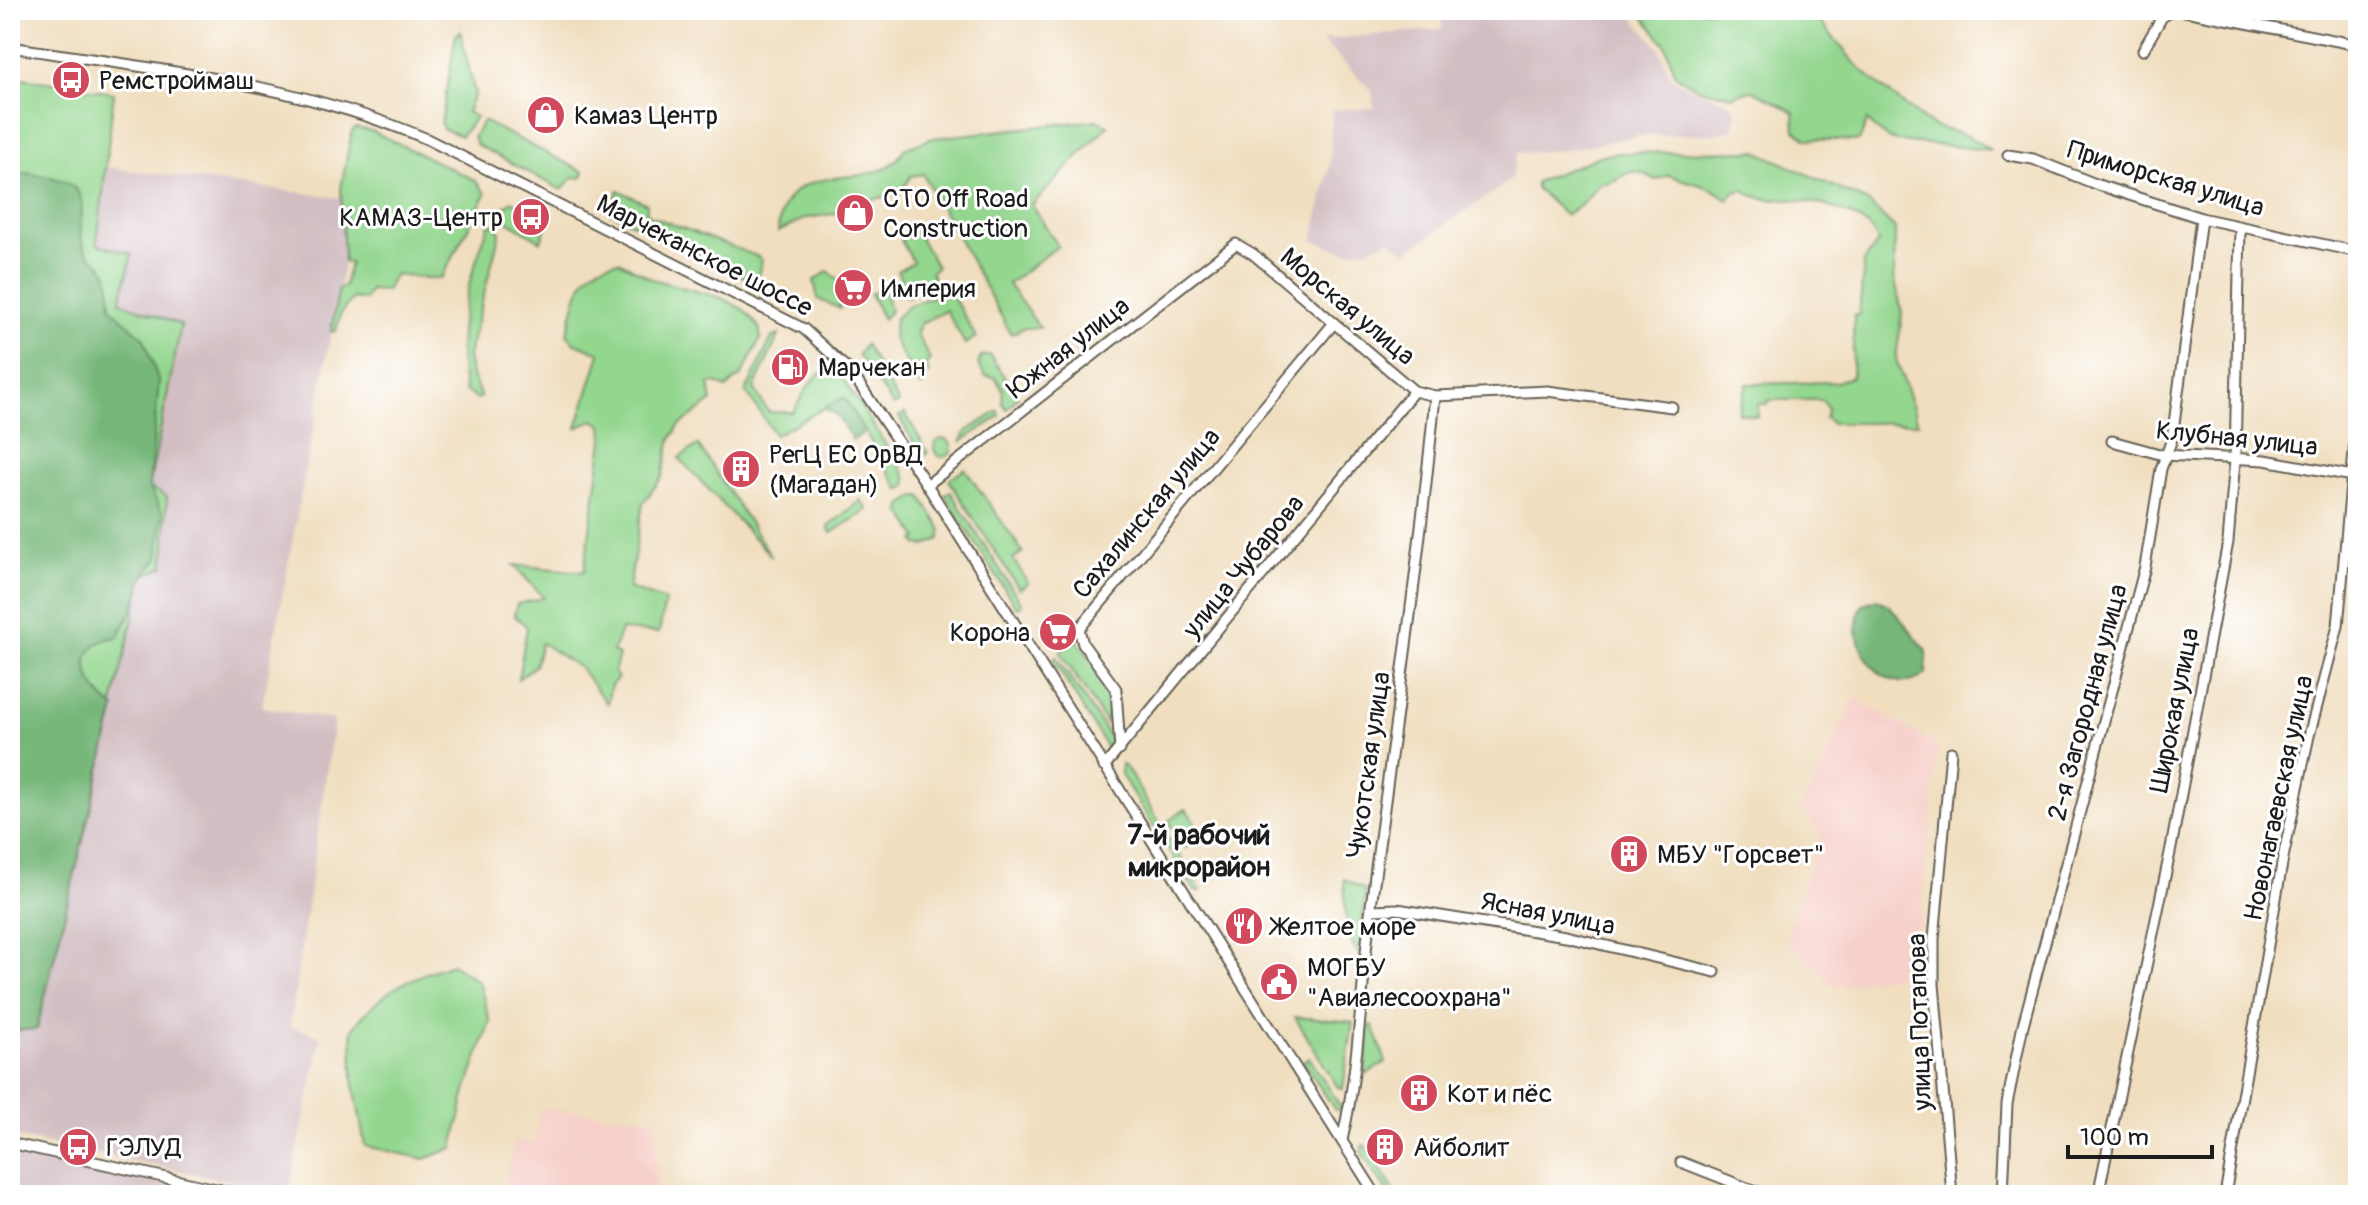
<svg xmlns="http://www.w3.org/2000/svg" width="2368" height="1205" font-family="Pangolin,sans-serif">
<rect width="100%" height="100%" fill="#fff"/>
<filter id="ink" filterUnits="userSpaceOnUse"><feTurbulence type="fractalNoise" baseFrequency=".0125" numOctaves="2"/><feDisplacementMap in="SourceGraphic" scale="16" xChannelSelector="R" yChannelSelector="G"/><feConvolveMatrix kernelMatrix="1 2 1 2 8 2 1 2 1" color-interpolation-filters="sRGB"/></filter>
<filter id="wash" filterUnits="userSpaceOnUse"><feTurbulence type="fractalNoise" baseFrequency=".006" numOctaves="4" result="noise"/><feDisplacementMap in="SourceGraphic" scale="32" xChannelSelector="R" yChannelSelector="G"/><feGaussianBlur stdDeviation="1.8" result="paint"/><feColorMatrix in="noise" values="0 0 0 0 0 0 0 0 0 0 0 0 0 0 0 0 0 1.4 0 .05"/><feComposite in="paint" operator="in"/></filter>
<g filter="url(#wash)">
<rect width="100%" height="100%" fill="#f0debf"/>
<!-- built -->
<g fill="#f7d0cb">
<polygon points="1855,698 1938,746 1915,972 1834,986 1786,940 1820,836 1802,807"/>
<polygon points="541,1108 656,1119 657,1195 502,1195 515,1141 536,1144"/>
</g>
<!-- industrial -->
<g fill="#d2bec2">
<polygon points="1450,10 1627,10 1658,47 1671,77 1681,84 1730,103 1737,113 1733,130 1715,134 1639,136 1565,150 1517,153 1511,180 1405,252 1389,239 1368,250 1343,251 1313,240 1330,163 1332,110 1374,108 1372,91 1321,40 1442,29 1441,16 1450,15"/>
<polygon points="105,167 341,198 345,255 262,707 334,720 290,1026 321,1037 289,1193 10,1136 10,1031 37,1029 143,575 149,487 181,325 120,302 132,254 97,244"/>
<polygon points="10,1152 214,1195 10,1195"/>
</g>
<!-- green -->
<g fill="#93d68e" stroke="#587955" stroke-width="2">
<polygon points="1638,10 1810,10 1859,68 1895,98 1933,126 1967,136 1991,150 1897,141 1887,138 1867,121 1859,141 1807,139 1795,130 1794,112 1753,90 1732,96 1700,89 1676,76 1665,44"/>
<polygon points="460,31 475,94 467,112 476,117 461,136 443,129 441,124 456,34"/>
<polygon points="10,76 114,93 97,244 132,254 120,302 181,325 149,487 167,497 164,566 143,576 37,1029 10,1031"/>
<path d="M1096,120L1108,125L1032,205L1058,246L1008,284L1040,328H1023L1011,334L923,174L911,176L901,193L840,207L841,213L806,218L778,232C783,147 881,201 904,149L933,138Z"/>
<polygon points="483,121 584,172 581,178 573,177 562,190 477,145 473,137"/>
<path d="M356,128L372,131L475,180L486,194L442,277C424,282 412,274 394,275L386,291L370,290L365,300L353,298L341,313L336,331L331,332L339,288L344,287L350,263L344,262L341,188L352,131Z"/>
<path d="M1756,151L1868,202L1895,229L1894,276L1902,313L1896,359L1918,423H1832L1825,418L1828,408L1822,400H1768L1767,404H1758V417L1738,413L1747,384L1836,382L1852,377L1854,315H1859L1864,262L1878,242C1871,216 1822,203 1798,200C1777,198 1761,203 1744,190L1734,192L1728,200C1713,185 1689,183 1668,175L1656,180C1623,160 1627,183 1599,184L1580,206L1565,215L1536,188V182L1602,155L1621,153Z"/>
<polygon points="618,190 647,204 647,213 651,216 759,257 762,260 756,283 609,212"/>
<polygon points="512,201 548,222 541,241 501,217 498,212"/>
<path d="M494,224L500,232L468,356L471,373L481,397L477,399L465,391C452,333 468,279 489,225Z"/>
<polygon points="916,231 937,267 931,271 935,282 905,299 909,294 897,271 913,262 901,240"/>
<path d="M619,261L652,279L722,298L744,310L759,327L761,338L742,375L726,388L716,383L709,384L712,401L679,426L671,439L662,477L643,503L629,588L665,601L659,633L621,630L613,652L619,655L614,672L618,678L611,685L607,704L580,668L541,643L535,666L518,679L527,627L514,615L517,604L544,598L514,565L584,572L604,433L601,424L593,420L577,428L600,353L573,342L567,333C578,297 577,266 619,261Z"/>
<polygon points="828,271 839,281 849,300 839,306 840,309 818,299 814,281"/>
<polygon points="885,289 890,311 883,319 870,294"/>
<polygon points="949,290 976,337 965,344 946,310 920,324 917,334 930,359 926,365 929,373 921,387 893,339 895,318 908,306"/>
<path d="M779,335L754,388L768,412H793C803,396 814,368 836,368L906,476L907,486L900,490L844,397L775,435L746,392L772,337Z"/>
<polygon points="865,344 899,403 894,406 858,355"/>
<polygon points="990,355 1018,397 1007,409 1002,403 1003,390 995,377 985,376 978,364 981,356"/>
<polygon points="998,411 1000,416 962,441 966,432"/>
<polygon points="905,413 928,453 922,456 899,417"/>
<circle cx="943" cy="448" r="9"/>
<polygon points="698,445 772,557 679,458"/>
<polygon points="965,469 1023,552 1013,559 1028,583 1019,589 949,480"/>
<polygon points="950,491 1021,603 1021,606 1016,607 945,495"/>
<polygon points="916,496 921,496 942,530 940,539 925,546 918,545 915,541 918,538 901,511 902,505"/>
<polygon points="861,500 868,510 831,533 828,527"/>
<polygon points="1077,640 1112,691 1106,723 1060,652"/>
<polygon points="1056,657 1112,740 1113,750 1107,748 1053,660"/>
<polygon points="1121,764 1127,769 1201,891 1195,891 1121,775"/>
<polygon points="1186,809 1204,836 1185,848 1168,821"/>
<polygon points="1344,879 1364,889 1365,894 1359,956 1347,933"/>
<path d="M452,964L479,982L490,1021L466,1091L453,1148L425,1159L365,1146L353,1080L352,1029C385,988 403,981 452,964Z"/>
<polygon points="1295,1017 1353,1022 1343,1089 1337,1086"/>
<polygon points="1370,1025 1373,1025 1386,1062 1365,1075"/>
<polygon points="1309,1057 1342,1109 1335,1110 1303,1061"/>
<polygon points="1363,1145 1366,1146 1397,1195 1389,1195 1361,1151"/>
</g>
<!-- forest -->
<g fill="#76b779" stroke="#496a4a" stroke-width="2">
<path d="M24,173C45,176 83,178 82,207C82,220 78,231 83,244C87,257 95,258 103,267C113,278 108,296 112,309L144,338L159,382L149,487L163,514L158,558L144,575L132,611L118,637C69,643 86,688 115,708L37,1029L10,1031V174Z"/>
<polygon points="844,397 865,432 853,440 836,415 824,408"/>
<path d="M1877,599L1890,606L1927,651L1926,674C1887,705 1840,641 1863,604Z"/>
</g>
</g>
<g filter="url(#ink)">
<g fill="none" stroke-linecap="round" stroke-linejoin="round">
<!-- minor casing -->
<g stroke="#666055" stroke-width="13">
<g id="minor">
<polyline points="2180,10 2358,45"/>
<path d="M10,47C151,69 295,82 427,139L804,329L851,372L927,485L1376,1195"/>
<polyline points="2143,50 2162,17 2170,10"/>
<polyline points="2008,155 2033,159 2098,185 2201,218 2358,252"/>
<polyline points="2358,371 2358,405"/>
<polyline points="2112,441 2163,455 2265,460 2358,477"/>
<polyline points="927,485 1236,244 1253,254 1414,391 1435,396 1547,391 1672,407"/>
<polyline points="1120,750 1116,689 1083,644 1079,629 1334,323"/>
<polyline points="1951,752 1934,939 1934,984 1952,1195"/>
<polyline points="1104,767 1414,391"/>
<polyline points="1371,910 1397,909 1566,936 1715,972"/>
<path d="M1342,1140C1360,1064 1361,984 1371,906C1393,736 1419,567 1435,396"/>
<polyline points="10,1143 243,1195"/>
<polyline points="1681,1162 1765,1195"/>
<polyline points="2003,1195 2007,1104 2023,1025 2145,567 2161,469 2172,439 2201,218"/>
<polyline points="2098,1195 2171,848 2228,542 2235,460 2240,227"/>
<polyline points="2225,1195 2283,858 2309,736 2338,626 2358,408"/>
</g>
</g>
<!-- minor -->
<use href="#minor" stroke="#fff" stroke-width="9"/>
</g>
</g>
<!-- icons -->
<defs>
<g id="bus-disc" transform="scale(2)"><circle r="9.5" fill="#d1495b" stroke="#fff"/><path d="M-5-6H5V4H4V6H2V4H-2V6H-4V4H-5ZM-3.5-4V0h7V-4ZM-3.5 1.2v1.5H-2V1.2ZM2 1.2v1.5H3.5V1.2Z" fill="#fff"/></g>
<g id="shop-disc" transform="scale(2)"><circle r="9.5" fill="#d1495b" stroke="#fff"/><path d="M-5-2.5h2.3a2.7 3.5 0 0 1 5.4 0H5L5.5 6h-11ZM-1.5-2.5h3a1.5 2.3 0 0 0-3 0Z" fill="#fff"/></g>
<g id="supermarket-disc" transform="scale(2)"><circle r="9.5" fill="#d1495b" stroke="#fff"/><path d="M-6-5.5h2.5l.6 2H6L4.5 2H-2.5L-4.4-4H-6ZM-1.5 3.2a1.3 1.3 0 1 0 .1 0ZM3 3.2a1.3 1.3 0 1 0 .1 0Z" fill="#fff"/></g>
<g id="fuel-disc" transform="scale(2)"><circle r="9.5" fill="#d1495b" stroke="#fff"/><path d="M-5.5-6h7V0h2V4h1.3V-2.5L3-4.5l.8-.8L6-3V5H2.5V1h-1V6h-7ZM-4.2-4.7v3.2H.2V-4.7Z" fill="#fff"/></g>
<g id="building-disc" transform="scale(2)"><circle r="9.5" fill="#d1495b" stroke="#fff"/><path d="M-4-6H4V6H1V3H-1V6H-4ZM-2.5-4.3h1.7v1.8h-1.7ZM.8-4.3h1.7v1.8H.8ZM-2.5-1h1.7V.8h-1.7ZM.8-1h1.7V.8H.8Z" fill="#fff"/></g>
<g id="restaurant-disc" transform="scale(2)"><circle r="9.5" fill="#d1495b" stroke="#fff"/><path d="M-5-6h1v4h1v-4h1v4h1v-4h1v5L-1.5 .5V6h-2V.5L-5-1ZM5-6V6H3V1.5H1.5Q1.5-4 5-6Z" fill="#fff"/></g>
<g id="civic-disc" transform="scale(2)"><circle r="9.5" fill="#d1495b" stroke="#fff"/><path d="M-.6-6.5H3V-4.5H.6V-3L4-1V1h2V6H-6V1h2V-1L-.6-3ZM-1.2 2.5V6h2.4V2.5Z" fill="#fff"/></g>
</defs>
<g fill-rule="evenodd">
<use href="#bus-disc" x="71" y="80"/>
<use href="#shop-disc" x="546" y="115"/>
<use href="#shop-disc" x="855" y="213"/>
<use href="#bus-disc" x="531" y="217"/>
<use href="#supermarket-disc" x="853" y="288"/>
<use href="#fuel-disc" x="790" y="367"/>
<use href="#building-disc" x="741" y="469"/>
<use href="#supermarket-disc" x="1058" y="632"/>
<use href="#building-disc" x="1629" y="854"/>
<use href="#restaurant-disc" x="1244" y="926"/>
<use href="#civic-disc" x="1279" y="982"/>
<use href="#building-disc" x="1419" y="1093"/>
<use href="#bus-disc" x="78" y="1147"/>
<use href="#building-disc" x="1385" y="1147"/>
</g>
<g text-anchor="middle" stroke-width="6" stroke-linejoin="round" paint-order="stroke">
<!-- poi labels -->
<g font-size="26" fill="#1c1c1c" stroke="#fff" text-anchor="start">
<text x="99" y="89">Ремстроймаш</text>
<text x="574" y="124">Камаз Центр</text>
<text x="883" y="207">СТО Off Road<tspan x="883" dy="30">Construction</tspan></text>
<text x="503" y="226" text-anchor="end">КАМАЗ-Центр</text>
<text x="881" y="297">Империя</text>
<text x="818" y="376">Марчекан</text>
<text x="769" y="463">РегЦ ЕС ОрВД<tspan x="769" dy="30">(Магадан)</tspan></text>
<text x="1030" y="641" text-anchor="end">Корона</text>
<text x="1657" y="863">МБУ "Горсвет"</text>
<text x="1272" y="935">Желтое море</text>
<text x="1307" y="976">МОГБУ<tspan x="1307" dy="30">"Авиалесоохрана"</tspan></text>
<text x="1447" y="1102">Кот и пёс</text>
<text x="106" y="1156">ГЭЛУД</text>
<text x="1413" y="1156">Айболит</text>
</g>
<!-- street labels -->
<g font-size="26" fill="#1c1c1c" stroke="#fff">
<text transform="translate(2166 178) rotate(17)" y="9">Приморская улица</text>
<text transform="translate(705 255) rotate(27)" y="9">Марчеканское шоссе</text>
<text transform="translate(1348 306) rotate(40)" y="9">Морская улица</text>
<text transform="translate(1068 347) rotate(-38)" y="9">Южная улица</text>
<text transform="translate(2237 438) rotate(6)" y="9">Клубная улица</text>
<text transform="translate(1146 513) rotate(-50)" y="9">Сахалинская улица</text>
<text transform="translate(1243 566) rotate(-51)" y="9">улица Чубарова</text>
<text transform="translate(2087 702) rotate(-75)" y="9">2-я Загородная улица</text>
<text transform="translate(2174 710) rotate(-79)" y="9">Широкая улица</text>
<text transform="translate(1368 765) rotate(-82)" y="9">Чукотская улица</text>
<text transform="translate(2278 798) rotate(-78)" y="9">Новонагаевская улица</text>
<text transform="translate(1548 913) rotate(11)" y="9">Ясная улица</text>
<text transform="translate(1919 1022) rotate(-92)" y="9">улица Потапова</text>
</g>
<!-- neighbourhood labels -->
<g font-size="28" font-weight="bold" fill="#1c1c1c" stroke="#fff">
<text x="1199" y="844">7-й рабочий<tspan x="1199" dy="32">микрорайон</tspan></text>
</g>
</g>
<!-- margin -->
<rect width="2368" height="1205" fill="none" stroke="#fff" stroke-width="40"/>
<!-- scale -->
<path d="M2068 1145v12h144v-12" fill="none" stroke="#1c1c1c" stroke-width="4"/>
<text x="2080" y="1145" font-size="24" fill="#1c1c1c" stroke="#ffffff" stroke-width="6" paint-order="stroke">100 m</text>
</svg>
